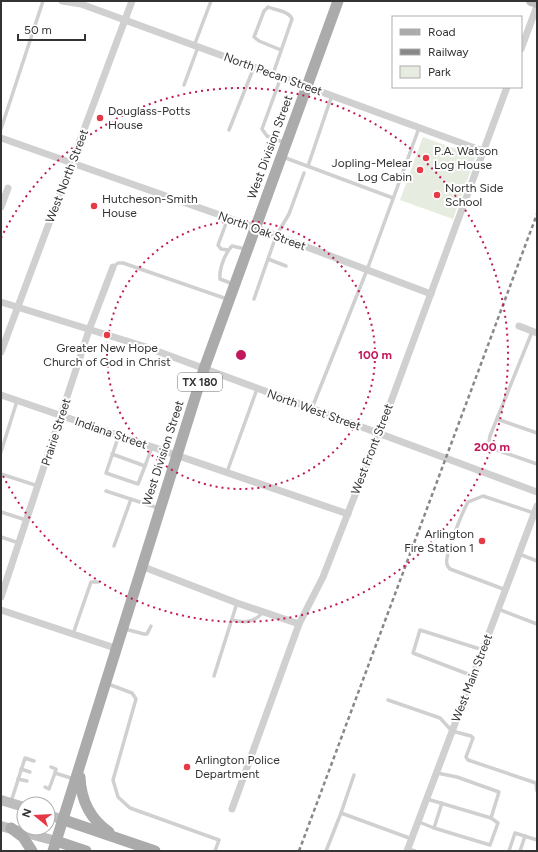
<svg xmlns="http://www.w3.org/2000/svg" width="538" height="852" font-family="Figtree,sans-serif">
<rect width="100%" height="100%" fill="#fff"/>
<!-- green -->
<polygon fill="#e6ecdf" points="423,137 476,156 453,219 400,200"/>
<g fill="none" stroke-linecap="round" stroke-linejoin="round">
<!-- lane -->
<g stroke="#d0d0d0" stroke-width="3.5">
<polyline points="194,46 211,1"/>
<path d="M273,74L292,19C289,11 275,10 268,7L264,11L254,37L259,41L281,50"/>
<polyline points="281,77 262,129 267,136 285,143"/>
<polyline points="184,85 198,47"/>
<polyline points="1,129 43,1"/>
<polyline points="229,130 254,67"/>
<polyline points="283,157 393,198"/>
<polyline points="308,166 332,95"/>
<polyline points="228,218 218,245 221,249 228,250"/>
<polyline points="268,259 286,266"/>
<polyline points="113,267 118,263 123,263 227,299"/>
<path d="M233,284L220,279C219,269 225,253 232,246L245,249"/>
<polyline points="254,299 276,236 289,214 304,173"/>
<polyline points="532,332 490,436 488,447 537,464"/>
<polyline points="312,408 367,270 419,128"/>
<polyline points="497,419 537,433"/>
<polyline points="1,452 17,401"/>
<polyline points="112,454 145,466 138,484 106,473 119,435"/>
<polyline points="145,466 152,447"/>
<polyline points="227,472 257,389"/>
<polyline points="1,474 38,486"/>
<polyline points="106,491 158,508"/>
<polyline points="1,512 26,520"/>
<polyline points="1,537 19,543"/>
<polyline points="114,546 131,499"/>
<polyline points="519,554 537,561"/>
<path d="M506,590L450,569C449,568 447,566 447,564C444,556 463,511 468,502L483,496L534,513"/>
<polyline points="498,609 537,624"/>
<path d="M232,620C245,623 254,623 263,612"/>
<polyline points="125,629 144,634 147,634 151,626"/>
<polyline points="73,634 91,582 98,582"/>
<polyline points="214,676 237,603"/>
<polyline points="473,676 413,653 420,630 483,650"/>
<polyline points="108,684 132,693 136,699 113,780 118,797 130,808 219,840 215,851"/>
<polyline points="388,700 440,718 452,731 471,736 473,738 466,757 468,760 536,783 537,791"/>
<polyline points="51,767 56,769 55,773 74,779"/>
<polyline points="21,769 30,772"/>
<polyline points="18,779 27,781"/>
<polyline points="45,787 49,789 55,773"/>
<polyline points="427,799 491,818"/>
<polyline points="11,802 25,758 34,761"/>
<polyline points="341,813 354,775"/>
<polyline points="419,822 434,828 442,803"/>
<polyline points="434,828 490,845 498,823 491,818 499,792 457,777 437,773"/>
<polyline points="408,849 415,851"/>
<polyline points="326,851 341,813 412,839"/>
<polyline points="509,851 515,833 537,840"/>
<polyline points="520,851 525,836"/>
</g>
<!-- street -->
<g stroke="#d0d0d0" stroke-width="7">
<polyline points="62,1 81,4 483,151"/>
<polyline points="521,49 537,6"/>
<polyline points="1,138 254,227 431,294"/>
<polyline points="1,207 8,188"/>
<polyline points="1,302 146,347 537,492"/>
<polyline points="519,326 537,333"/>
<polyline points="1,352 132,1"/>
<polyline points="1,395 348,514"/>
<polyline points="141,566 237,603 299,624"/>
<polyline points="1,597 89,330 113,267"/>
<polyline points="1,610 115,648"/>
<polyline points="232,809 299,624 323,577 382,426 507,87"/>
<polyline points="407,851 537,506"/>
</g>
<!-- secondary -->
<g stroke="#bdbdbd" stroke-width="10">
<polyline points="531,1 537,3"/>
<polyline points="1,800 24,807"/>
<polyline points="48,815 64,820"/>
<polyline points="1,826 56,841"/>
</g>
<!-- primary -->
<g stroke="#ababab" stroke-width="11">
<path d="M80,777C81,800 90,819 109,832"/>
<polyline points="64,820 155,851"/>
<polyline points="11,828 23,837 32,851"/>
<polyline points="56,841 86,851"/>
<polyline points="53,851 204,369 338,1"/>
</g>
<!-- rail -->
<polyline stroke="#888" stroke-width="2.5" stroke-dasharray="4 3" stroke-linecap="butt" points="299,851 537,214"/>
</g>
<!-- distance rings -->
<g fill="none" stroke="#c2185b" stroke-width="2" stroke-dasharray="2 4">
<circle cx="241" cy="355" r="134"/>
<path d="M1 238A267 267 0 1 1 1 472"/>
</g>
<!-- markers -->
<g fill="#e63946" stroke="#fff" stroke-width="1.5">
<circle cx="100" cy="118" r="4"/>
<circle cx="426" cy="158" r="4"/>
<circle cx="420" cy="170" r="4"/>
<circle cx="437" cy="195" r="4"/>
<circle cx="94" cy="206" r="4"/>
<circle cx="107" cy="335" r="4"/>
<circle cx="482" cy="541" r="4"/>
<circle cx="187" cy="767" r="4"/>
</g>
<g text-anchor="middle" stroke-width="4" stroke-linejoin="round" paint-order="stroke">
<!-- shield labels -->
<rect fill="#fff" stroke="#707070" stroke-width="1" x="178" y="373" width="44" height="18" rx="3"/>
<g font-size="11" font-weight="bold" fill="#333">
<text x="200" y="386">TX 180</text>
</g>
<!-- street labels -->
<g font-size="12" fill="#333" stroke="#fff">
<text transform="translate(273 74) rotate(20)" y="4">North Pecan Street</text>
<text transform="translate(270 147) rotate(-70)" y="4">West Division Street</text>
<text transform="translate(67 176) rotate(-69)" y="4">West North Street</text>
<text transform="translate(262 231) rotate(20)" y="4">North Oak Street</text>
<text transform="translate(314 410) rotate(20)" y="4">North West Street</text>
<text transform="translate(56 432) rotate(-72)" y="4">Prairie Street</text>
<text transform="translate(111 433) rotate(19)" y="4">Indiana Street</text>
<text transform="translate(372 449) rotate(-69)" y="4">West Front Street</text>
<text transform="translate(163 453) rotate(-72)" y="4">West Division Street</text>
<text transform="translate(472 678) rotate(-69)" y="4">West Main Street</text>
</g>
<!-- poi labels -->
<g font-size="12" fill="#333" stroke="#fff" text-anchor="start">
<text x="108" y="115">Douglass-Potts<tspan x="108" dy="14">House</tspan></text>
<text x="434" y="155">P.A. Watson<tspan x="434" dy="14">Log House</tspan></text>
<text x="412" y="167" text-anchor="end">Jopling-Melear<tspan x="412" dy="14">Log Cabin</tspan></text>
<text x="445" y="192">North Side<tspan x="445" dy="14">School</tspan></text>
<text x="102" y="203">Hutcheson-Smith<tspan x="102" dy="14">House</tspan></text>
<text x="107" y="352" text-anchor="middle">Greater New Hope<tspan x="107" dy="14">Church of God in Christ</tspan></text>
<text x="474" y="538" text-anchor="end">Arlington<tspan x="474" dy="14">Fire Station 1</tspan></text>
<text x="195" y="764">Arlington Police<tspan x="195" dy="14">Department</tspan></text>
</g>
</g>
<circle cx="241" cy="355" r="6" fill="#c2185b" stroke="#fff" stroke-width="2"/>
<g font-size="12" text-anchor="middle" font-weight="bold" fill="#c2185b" stroke="#fff" stroke-width="4" stroke-linejoin="round" paint-order="stroke">
<text x="375" y="359">100 m</text>
<text x="492" y="451">200 m</text>
</g>
<!-- border -->
<rect width="538" height="852" fill="none" stroke="#333333" stroke-width="4"/>
<!-- legend -->
<rect x="392" y="16" width="130" height="72" fill="#ffffff" stroke="#adadad"/>
<rect x="400" y="29" width="20" height="6" fill="#ababab" stroke="#adadad"/>
<text x="428" y="36" font-size="12" fill="#333333">Road</text>
<rect x="400" y="49" width="20" height="6" fill="#888888" stroke="#adadad"/>
<text x="428" y="56" font-size="12" fill="#333333">Railway</text>
<rect x="400" y="66" width="20" height="12" fill="#e6ecdf" stroke="#adadad"/>
<text x="428" y="76" font-size="12" fill="#333333">Park</text>
<!-- north arrow -->
<g transform="translate(36 816) rotate(288)"><circle r="19" fill="#ffffff" stroke="#adadad"/>
<path d="M0-3L7 15L0 10L-7 15Z" fill="#e63946"/>
<text y="-6" font-size="11" font-weight="bold" text-anchor="middle" fill="#333333">N</text>
</g>
<!-- scale -->
<path d="M18 34v6h67v-6" fill="none" stroke="#333333" stroke-width="2"/>
<text x="24" y="34" font-size="12" fill="#333333" stroke="#ffffff" stroke-width="3" paint-order="stroke">50 m</text>
</svg>
